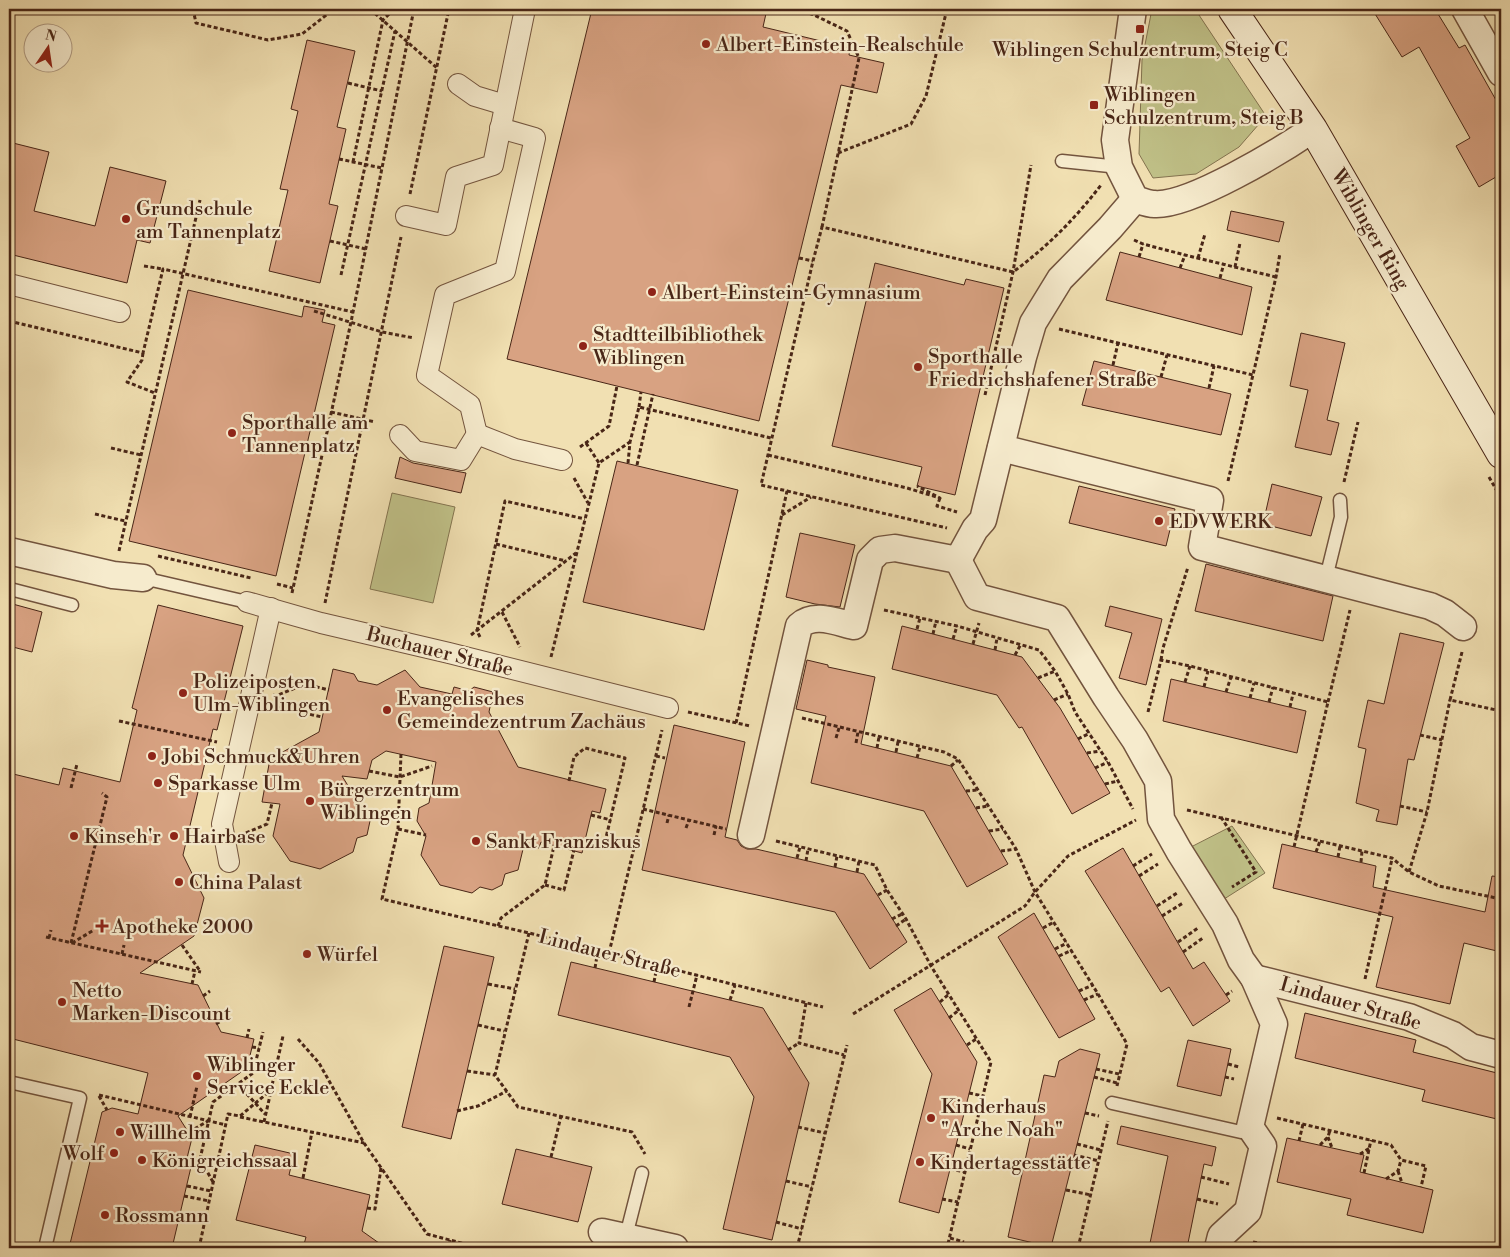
<svg xmlns="http://www.w3.org/2000/svg" width="1510" height="1257" font-family="'Libre Bodoni',serif">
<rect width="100%" height="100%" fill="#f1e0b2"/>
<filter id="stains"><feTurbulence type="fractalNoise" baseFrequency=".004" numOctaves="4"/><feColorMatrix values="0 0 0 0 .2 0 0 0 0 .09 0 0 0 0 .02 0 0 0 .5 -.17"/></filter>
<radialGradient id="worn" r=".72"><stop offset=".6" stop-color="#630" stop-opacity="0"/><stop offset="1" stop-color="#630" stop-opacity=".3"/></radialGradient>
<!-- green -->
<g fill="#c0c188" stroke="#847450">
<polygon points="1152,9 1195,9 1266,116 1239,147 1196,174 1153,178 1139,154 1142,60"/>
<polygon points="392,493 455,507 433,603 370,589"/>
<polygon points="1232,826 1265,873 1221,901 1189,848"/>
</g>
<!-- building -->
<g fill="#d8a282" stroke="#492617">
<polygon points="592,9 767,9 763,27 850,48 849,55 884,63 877,93 841,85 759,421 507,359"/>
<polygon points="1372,9 1435,9 1459,48 1465,45 1501,109 1501,174 1479,187 1456,146 1470,138 1419,47 1402,57"/>
<polygon points="307,40 355,51 337,127 346,129 329,204 338,206 320,283 269,271 288,190 280,189 298,111 291,109"/>
<polygon points="9,142 49,152 34,211 95,226 110,167 166,181 150,243 137,240 127,283 9,254"/>
<polygon points="1231,211 1284,222 1279,242 1227,230"/>
<polygon points="1120,252 1252,287 1242,335 1106,300"/>
<polygon points="875,263 964,285 966,279 1004,288 955,495 917,486 922,467 832,446"/>
<polygon points="188,290 302,317 304,306 325,310 322,322 335,325 276,576 129,541"/>
<polygon points="1301,333 1345,343 1327,420 1339,423 1331,455 1295,447 1308,390 1290,386"/>
<polygon points="1094,361 1231,394 1221,435 1082,405"/>
<polygon points="400,457 413,463 466,473 461,493 395,478"/>
<polygon points="617,461 738,490 704,630 583,602"/>
<polygon points="1272,484 1322,497 1311,536 1263,524"/>
<polygon points="1079,486 1175,509 1166,546 1069,523"/>
<polygon points="800,533 855,545 840,607 815,604 786,597"/>
<polygon points="1206,564 1333,596 1323,641 1195,611"/>
<polygon points="9,603 42,612 32,652 9,646"/>
<polygon points="158,605 243,626 217,730 213,729 183,855 204,898 194,936 140,973 198,985 221,1032 254,1039 247,1068 178,1116 192,1138 187,1158 191,1167 172,1248 69,1248 102,1112 112,1108 138,1114 148,1073 9,1038 9,773 59,785 63,768 120,782 137,710 132,708"/>
<polygon points="1110,606 1162,619 1146,685 1119,678 1132,633 1105,626"/>
<polygon points="902,626 1022,657 1060,708 1110,793 1072,814 1022,727 1019,728 997,695 892,669"/>
<polygon points="1400,633 1444,643 1414,760 1408,759 1397,825 1376,821 1379,810 1356,803 1366,749 1358,747 1368,700 1384,704"/>
<polygon points="807,660 828,665 828,667 875,677 861,744 951,766 1008,864 967,887 924,811 811,783 826,716 796,709"/>
<polygon points="333,669 354,674 358,681 377,685 405,670 420,687 452,694 454,687 469,691 474,687 493,692 489,712 518,767 606,789 600,813 592,811 582,853 541,842 539,848 524,845 518,870 505,874 502,885 492,890 480,887 472,893 440,885 421,855 426,836 417,821 419,808 429,803 436,762 386,751 372,760 367,779 342,776 370,821 367,835 357,838 353,852 320,869 290,861 273,836 280,804 262,802 270,759 319,732"/>
<polygon points="1171,679 1306,711 1297,753 1163,721"/>
<polygon points="674,725 745,742 725,837 737,840 741,846 747,849 756,849 864,874 907,942 870,969 835,912 642,870"/>
<polygon points="1282,844 1376,866 1373,887 1485,912 1492,876 1501,877 1501,952 1464,943 1450,1004 1376,987 1393,917 1273,888"/>
<polygon points="1123,848 1193,969 1204,962 1230,1001 1193,1026 1169,987 1161,992 1085,871"/>
<polygon points="1034,913 1095,1019 1059,1038 998,937"/>
<polygon points="444,946 494,957 451,1139 402,1127"/>
<polygon points="571,962 763,1008 809,1083 772,1240 723,1229 754,1097 730,1057 558,1015"/>
<polygon points="931,988 977,1062 939,1213 899,1202 932,1074 894,1010"/>
<polygon points="1305,1013 1416,1040 1413,1052 1501,1074 1501,1120 1422,1101 1425,1090 1295,1058"/>
<polygon points="1188,1040 1231,1049 1221,1096 1177,1086"/>
<polygon points="1080,1049 1100,1054 1051,1247 1008,1237 1044,1075 1055,1077 1059,1061"/>
<polygon points="1121,1126 1216,1147 1212,1166 1204,1164 1187,1248 1149,1248 1168,1156 1117,1144"/>
<polygon points="1287,1138 1364,1155 1360,1172 1433,1190 1423,1233 1347,1215 1351,1199 1277,1182"/>
<polygon points="255,1145 294,1154 289,1175 370,1195 362,1231 386,1248 303,1248 306,1237 236,1220"/>
<polygon points="516,1149 592,1167 578,1222 502,1204"/>
</g>
<g fill="none" stroke-linecap="round" stroke-linejoin="round">
<!-- service casing -->
<g stroke="#73543e" stroke-width="15">
<g id="service">
<polyline points="1062,161 1119,167"/>
<polyline points="143,578 247,602"/>
<polyline points="1326,578 1341,517 1340,500"/>
<polyline points="10,589 72,605"/>
<polyline points="9,1082 80,1098 45,1248"/>
<polyline points="1112,1103 1241,1132 1250,1127"/>
<polyline points="626,1236 642,1173"/>
</g>
</g>
<!-- pedestrian casing -->
<g stroke="#73543e" stroke-width="22">
<g id="pedestrian">
<polyline points="458,84 475,96 505,105"/>
<polyline points="406,216 446,225 456,177 493,165 525,9"/>
<polyline points="9,284 120,312"/>
<polyline points="477,434 470,405 427,375 445,295 505,271 535,138 500,128"/>
<polyline points="400,435 415,451 461,460 477,434 515,449 562,460"/>
<polyline points="247,602 321,623 449,653 668,708"/>
<polyline points="229,862 222,824 271,608"/>
</g>
</g>
<!-- minor casing -->
<g stroke="#73543e" stroke-width="29">
<g id="minor">
<path d="M1133,9L1115,140L1119,167L1135,199C1141,201 1148,204 1154,204C1189,207 1282,150 1313,129"/>
<polyline points="1465,9 1501,73"/>
<polyline points="1001,448 1210,500 1202,547 1430,606 1445,613 1463,627"/>
<polyline points="9,551 113,575 143,578"/>
<polyline points="958,560 977,597 1057,618 1106,697 1135,740 1158,781 1161,819 1179,851 1225,924 1241,960 1254,978 1274,1024 1250,1127 1263,1146 1248,1211 1221,1236 1218,1248"/>
<polyline points="958,560 975,529 983,520 1023,357 1033,323 1060,279 1110,228 1135,199"/>
<path d="M751,835L799,626C814,612 836,622 854,626L870,560L880,550L895,548L958,560"/>
<polyline points="1254,978 1409,1017 1453,1035 1471,1047 1501,1055"/>
<polyline points="602,1232 675,1248"/>
</g>
</g>
<!-- secondary casing -->
<g stroke="#492617" stroke-width="30">
<polyline id="secondary" points="1232,9 1313,129 1501,454"/>
</g>
<!-- path -->
<g stroke="#492617" stroke-width="3" stroke-dasharray="4 2.5" stroke-linecap="butt">
<polyline points="193,9 196,23 268,40 302,34 334,9"/>
<polyline points="370,9 437,68"/>
<polyline points="553,9 560,10 560,9"/>
<polyline points="797,9 814,15 847,31 859,58 822,227"/>
<polyline points="348,83 382,91"/>
<polyline points="838,153 911,124 926,96 947,9"/>
<polyline points="339,159 382,168"/>
<polyline points="353,162 383,20 394,9"/>
<polyline points="410,194 449,9"/>
<polyline points="1134,240 1143,244 1185,255 1276,277"/>
<polyline points="330,241 366,249"/>
<polyline points="1139,257 1143,244"/>
<polyline points="799,258 813,261"/>
<polyline points="1198,258 1205,234"/>
<polyline points="144,266 163,269"/>
<polyline points="1235,267 1240,243"/>
<polyline points="1180,268 1185,255"/>
<polyline points="341,275 395,31"/>
<polyline points="1220,278 1224,263"/>
<polyline points="314,311 382,332 414,338"/>
<polyline points="9,321 143,353 163,269 353,312"/>
<polyline points="1059,329 1253,375"/>
<polyline points="143,353 142,360 127,382 155,393"/>
<polyline points="1113,365 1118,343"/>
<polyline points="1161,377 1167,355"/>
<polyline points="1209,388 1214,366"/>
<polyline points="985,395 1013,272 1031,165"/>
<polyline points="639,407 641,392"/>
<polyline points="331,412 375,422"/>
<polyline points="586,443 599,463"/>
<polyline points="580,447 609,426 617,386"/>
<polyline points="111,448 141,455"/>
<polyline points="768,455 907,488 940,498 917,486"/>
<polyline points="628,463 630,442 639,407 771,438"/>
<polyline points="1489,477 1501,498"/>
<polyline points="574,478 588,503"/>
<polyline points="1228,481 1276,277 1280,253"/>
<polyline points="1344,482 1358,422"/>
<polyline points="787,491 947,528"/>
<polyline points="940,498 937,506 957,512"/>
<polyline points="95,514 125,521"/>
<polyline points="782,515 811,497"/>
<polyline points="496,544 566,561"/>
<polyline points="119,551 200,200"/>
<polyline points="158,556 251,578"/>
<polyline points="277,584 293,588"/>
<polyline points="292,593 351,322 414,9"/>
<polyline points="325,603 401,237"/>
<polyline points="884,610 957,626 1039,650 1055,671 1068,694 1075,712 1108,762 1133,809"/>
<polyline points="502,612 520,647"/>
<polyline points="917,629 920,618"/>
<polyline points="933,634 936,621"/>
<polyline points="471,635 576,553"/>
<polyline points="480,637 477,631 505,501 585,519"/>
<polyline points="953,639 957,626"/>
<polyline points="973,644 979,623"/>
<polyline points="995,650 997,638"/>
<polyline points="1462,652 1450,700 1501,711"/>
<polyline points="1015,655 1021,644"/>
<polyline points="551,657 599,463 630,442"/>
<polyline points="1161,660 1163,648 1188,567"/>
<polyline points="1038,678 1055,671"/>
<polyline points="1185,682 1190,666"/>
<polyline points="1204,687 1208,671"/>
<polyline points="1226,692 1231,677"/>
<polyline points="273,695 276,696 305,684 329,690"/>
<polyline points="1250,698 1254,683"/>
<polyline points="1054,700 1068,694"/>
<polyline points="1269,702 1273,687"/>
<polyline points="1328,702 1350,610"/>
<polyline points="272,706 322,717"/>
<polyline points="1290,707 1293,694"/>
<polyline points="688,712 750,726"/>
<polyline points="1148,712 1161,660 1190,666 1328,702 1294,847"/>
<polyline points="802,718 944,752 958,759 1016,849 1035,892 1098,994 1127,1044 1117,1086"/>
<polyline points="119,721 217,742"/>
<path d="M736,723L787,491L761,485L813,261L822,227L1013,272C1047,247 1075,219 1101,185"/>
<polyline points="1420,735 1442,740"/>
<polyline points="836,738 839,728"/>
<polyline points="1078,739 1090,733"/>
<polyline points="856,743 858,732"/>
<polyline points="877,748 879,737"/>
<polyline points="896,752 898,742"/>
<polyline points="1087,753 1100,751"/>
<polyline points="401,754 398,829 382,899 529,933 823,1007"/>
<polyline points="656,756 665,758"/>
<polyline points="917,758 920,747"/>
<polyline points="951,766 958,760"/>
<polyline points="1095,768 1108,762"/>
<polyline points="369,771 400,777 432,766"/>
<polyline points="569,781 574,757 585,748 625,758 604,846"/>
<polyline points="1105,784 1118,781"/>
<polyline points="71,788 77,764"/>
<polyline points="966,791 977,790"/>
<polyline points="1400,806 1427,812"/>
<polyline points="976,808 988,806"/>
<polyline points="643,809 726,829"/>
<polyline points="1187,810 1392,858 1409,872 1439,886 1501,899"/>
<polyline points="591,815 611,820"/>
<polyline points="1221,817 1256,872 1232,887"/>
<polyline points="667,823 669,815"/>
<polyline points="686,828 689,820"/>
<polyline points="398,829 426,835"/>
<polyline points="989,831 1003,829"/>
<polyline points="246,833 267,824 272,803"/>
<polyline points="714,835 716,826"/>
<polyline points="776,841 875,865 887,890 906,919 931,966 991,1062 947,1248"/>
<polyline points="1001,851 1016,849"/>
<polyline points="1316,852 1320,841"/>
<polyline points="1338,857 1340,846"/>
<polyline points="797,858 800,847"/>
<polyline points="806,861 808,849"/>
<polyline points="1361,862 1362,851"/>
<polyline points="1133,866 1152,854"/>
<polyline points="835,867 837,856"/>
<polyline points="857,872 859,861"/>
<polyline points="1409,872 1427,812 1450,700"/>
<polyline points="1139,876 1158,864"/>
<polyline points="545,885 564,890 574,850"/>
<polyline points="878,895 887,890"/>
<polyline points="1157,906 1177,893"/>
<polyline points="1162,916 1183,903"/>
<polyline points="892,919 902,914"/>
<polyline points="498,926 501,918 545,885 554,846"/>
<polyline points="896,926 906,919"/>
<polyline points="1043,928 1054,922"/>
<polyline points="529,933 495,1075 518,1107 632,1132 645,1154"/>
<polyline points="46,937 201,972"/>
<polyline points="49,938 51,930"/>
<polyline points="1178,942 1198,928"/>
<polyline points="71,943 107,797 102,793"/>
<polyline points="72,943 94,930"/>
<polyline points="182,945 200,971"/>
<polyline points="1055,949 1067,943"/>
<polyline points="1183,952 1203,938"/>
<polyline points="609,953 662,730"/>
<polyline points="122,954 124,945"/>
<polyline points="1059,956 1072,950"/>
<polyline points="595,968 598,950"/>
<polyline points="9,969 10,970"/>
<polyline points="1365,979 1392,859"/>
<polyline points="654,982 657,966"/>
<polyline points="192,984 195,971"/>
<polyline points="488,984 515,989"/>
<polyline points="1079,991 1093,985"/>
<polyline points="1226,995 1232,991"/>
<polyline points="203,996 210,991"/>
<polyline points="730,1000 735,985"/>
<polyline points="1084,1000 1098,994"/>
<polyline points="940,1002 949,994"/>
<polyline points="806,1003 799,1043 844,1055"/>
<polyline points="689,1007 697,975"/>
<polyline points="853,1014 1025,906 1035,892 1068,856 1136,820"/>
<polyline points="949,1018 959,1010"/>
<polyline points="216,1024 224,1019"/>
<polyline points="478,1025 504,1031"/>
<polyline points="247,1038 249,1029"/>
<polyline points="298,1039 319,1063 364,1143 427,1234 480,1248"/>
<polyline points="967,1045 976,1039"/>
<polyline points="252,1047 259,1048"/>
<polyline points="788,1050 799,1043"/>
<polyline points="1228,1064 1239,1067"/>
<polyline points="1096,1069 1119,1074"/>
<polyline points="467,1071 495,1075"/>
<polyline points="1094,1077 1117,1083"/>
<polyline points="1225,1077 1234,1079"/>
<polyline points="238,1084 265,1114"/>
<polyline points="969,1093 983,1096"/>
<polyline points="99,1095 226,1125"/>
<polyline points="99,1096 107,1110"/>
<polyline points="965,1108 979,1112"/>
<polyline points="457,1111 478,1106 507,1091"/>
<polyline points="1085,1113 1099,1116"/>
<polyline points="190,1117 197,1086"/>
<polyline points="240,1117 364,1143"/>
<polyline points="1277,1118 1391,1145 1401,1160 1426,1166 1421,1187"/>
<polyline points="264,1122 271,1091"/>
<polyline points="961,1126 975,1130"/>
<polyline points="798,1127 825,1133"/>
<polyline points="189,1132 208,1121"/>
<polyline points="1328,1137 1332,1148"/>
<polyline points="1299,1141 1303,1124"/>
<polyline points="1077,1144 1101,1150"/>
<polyline points="956,1145 970,1149"/>
<polyline points="1320,1145 1328,1137 1330,1130"/>
<polyline points="1360,1154 1370,1148"/>
<polyline points="1074,1155 1099,1161"/>
<polyline points="551,1157 561,1116"/>
<polyline points="950,1169 965,1172"/>
<polyline points="1398,1171 1402,1183"/>
<polyline points="1364,1173 1371,1140"/>
<polyline points="1201,1177 1229,1184"/>
<polyline points="303,1178 312,1132"/>
<polyline points="1386,1179 1398,1171 1401,1160"/>
<polyline points="786,1181 812,1187"/>
<polyline points="213,1182 200,1159 213,1102 253,1073 263,1032"/>
<polyline points="187,1186 211,1191"/>
<polyline points="1066,1190 1091,1195"/>
<polyline points="184,1196 209,1201"/>
<polyline points="942,1199 958,1202"/>
<polyline points="1197,1199 1218,1204"/>
<polyline points="367,1208 375,1209 381,1168"/>
<polyline points="776,1222 802,1229"/>
<polyline points="950,1238 964,1242"/>
<polyline points="1253,1242 1282,1248"/>
<polyline points="799,1243 815,1247"/>
<polyline points="199,1248 228,1114 240,1116 271,1090 283,1036"/>
<polyline points="305,1248 306,1244"/>
<polyline points="448,1248 450,1240"/>
<polyline points="797,1248 847,1045"/>
<polyline points="1078,1248 1108,1121"/>
</g>
<!-- service -->
<use href="#service" stroke="#f6ebcd" stroke-width="12"/>
<!-- pedestrian -->
<use href="#pedestrian" stroke="#f6ebcd" stroke-width="20"/>
<!-- minor -->
<use href="#minor" stroke="#f6ebcd" stroke-width="26"/>
<!-- secondary -->
<use href="#secondary" stroke="#f6ebcd" stroke-width="28"/>
<!-- path-bridge -->
<polyline stroke="#492617" stroke-width="3" stroke-dasharray="4 2.5" stroke-linecap="butt" points="637,465 653,394"/>
</g>
<!-- markers -->
<g fill="#8f2418" stroke="#f6ebcd" stroke-width="2">
<rect x="1135" y="24" width="10" height="10" rx="2.5"/>
<circle cx="706" cy="44" r="5"/>
<rect x="1089" y="100" width="10" height="10" rx="2.5"/>
<circle cx="126" cy="219" r="5"/>
<circle cx="652" cy="292" r="5"/>
<circle cx="583" cy="346" r="5"/>
<circle cx="918" cy="367" r="5"/>
<circle cx="232" cy="433" r="5"/>
<circle cx="1159" cy="521" r="5"/>
<circle cx="183" cy="693" r="5"/>
<circle cx="387" cy="710" r="5"/>
<circle cx="152" cy="756" r="5"/>
<circle cx="158" cy="783" r="5"/>
<circle cx="310" cy="801" r="5"/>
<circle cx="74" cy="836" r="5"/>
<circle cx="174" cy="836" r="5"/>
<circle cx="476" cy="841" r="5"/>
<circle cx="179" cy="882" r="5"/>
<path d="M99.5 918.5h5v5h5v5h-5v5h-5v-5h-5v-5h5z"/>
<circle cx="307" cy="954" r="5"/>
<circle cx="62" cy="1002" r="5"/>
<circle cx="197" cy="1076" r="5"/>
<circle cx="931" cy="1118" r="5"/>
<circle cx="120" cy="1132" r="5"/>
<circle cx="114" cy="1153" r="5"/>
<circle cx="142" cy="1160" r="5"/>
<circle cx="920" cy="1162" r="5"/>
<circle cx="105" cy="1215" r="5"/>
</g>
<g text-anchor="middle" stroke-width="4.5" stroke-linejoin="round" paint-order="stroke">
<!-- poi labels -->
<g font-size="20" fill="#492617" stroke="#f6ebcd" text-anchor="start">
<text x="716" y="51">Albert-Einstein-Realschule</text>
<text x="1140" y="56" text-anchor="middle">Wiblingen Schulzentrum, Steig C</text>
<text x="1104" y="101">Wiblingen<tspan x="1104" dy="23">Schulzentrum, Steig B</tspan></text>
<text x="136" y="215">Grundschule<tspan x="136" dy="23">am Tannenplatz</tspan></text>
<text x="662" y="299">Albert-Einstein-Gymnasium</text>
<text x="593" y="341">Stadtteilbibliothek<tspan x="593" dy="23">Wiblingen</tspan></text>
<text x="928" y="363">Sporthalle<tspan x="928" dy="23">Friedrichshafener Straße</tspan></text>
<text x="242" y="429">Sporthalle am<tspan x="242" dy="23">Tannenplatz</tspan></text>
<text x="1169" y="528">EDVWERK</text>
<text x="193" y="688">Polizeiposten<tspan x="193" dy="23">Ulm-Wiblingen</tspan></text>
<text x="397" y="705">Evangelisches<tspan x="397" dy="23">Gemeindezentrum Zachäus</tspan></text>
<text x="162" y="763">Jobi Schmuck&amp;Uhren</text>
<text x="168" y="790">Sparkasse Ulm</text>
<text x="320" y="796">Bürgerzentrum<tspan x="320" dy="23">Wiblingen</tspan></text>
<text x="84" y="843">Kinseh'r</text>
<text x="184" y="843">Hairbase</text>
<text x="486" y="848">Sankt Franziskus</text>
<text x="189" y="889">China Palast</text>
<text x="112" y="933">Apotheke 2000</text>
<text x="317" y="961">Würfel</text>
<text x="72" y="997">Netto<tspan x="72" dy="23">Marken-Discount</tspan></text>
<text x="207" y="1071">Wiblinger<tspan x="207" dy="23">Service Eckle</tspan></text>
<text x="941" y="1113">Kinderhaus<tspan x="941" dy="23">"Arche Noah"</tspan></text>
<text x="130" y="1139">Willhelm</text>
<text x="104" y="1160" text-anchor="end">Wolf</text>
<text x="152" y="1167">Königreichssaal</text>
<text x="930" y="1169">Kindertagesstätte</text>
<text x="115" y="1222">Rossmann</text>
</g>
<!-- street labels -->
<g font-size="20" fill="#492617" stroke="#f6ebcd">
<text transform="translate(1371 229) rotate(60)" y="7">Wiblinger Ring</text>
<text transform="translate(440 651) rotate(14)" y="7">Buchauer Straße</text>
<text transform="translate(610 953) rotate(14)" y="7">Lindauer Straße</text>
<text transform="translate(1351 1003) rotate(16)" y="7">Lindauer Straße</text>
</g>
</g>
<!-- margin -->
<rect width="1510" height="1257" fill="none" stroke="#f1e0b2" stroke-width="30"/>
<rect x="10" y="10" width="1490" height="1237" fill="none" stroke="#492617" stroke-width="2.5"/>
<rect x="15" y="15" width="1480" height="1227" fill="none" stroke="#492617"/>
<!-- north arrow -->
<g transform="translate(48 48) rotate(13)"><circle r="24" fill="#f6ebcd" stroke="#b19c84"/>
<path d="M0-4L9 19L0 12L-9 19Z" fill="#8f2418"/>
<text y="-8" font-size="14" font-weight="bold" text-anchor="middle" fill="#492617">N</text>
</g>
<rect width="100%" height="100%" filter="url(#stains)"/>
<rect width="100%" height="100%" fill="url(#worn)"/>
</svg>
